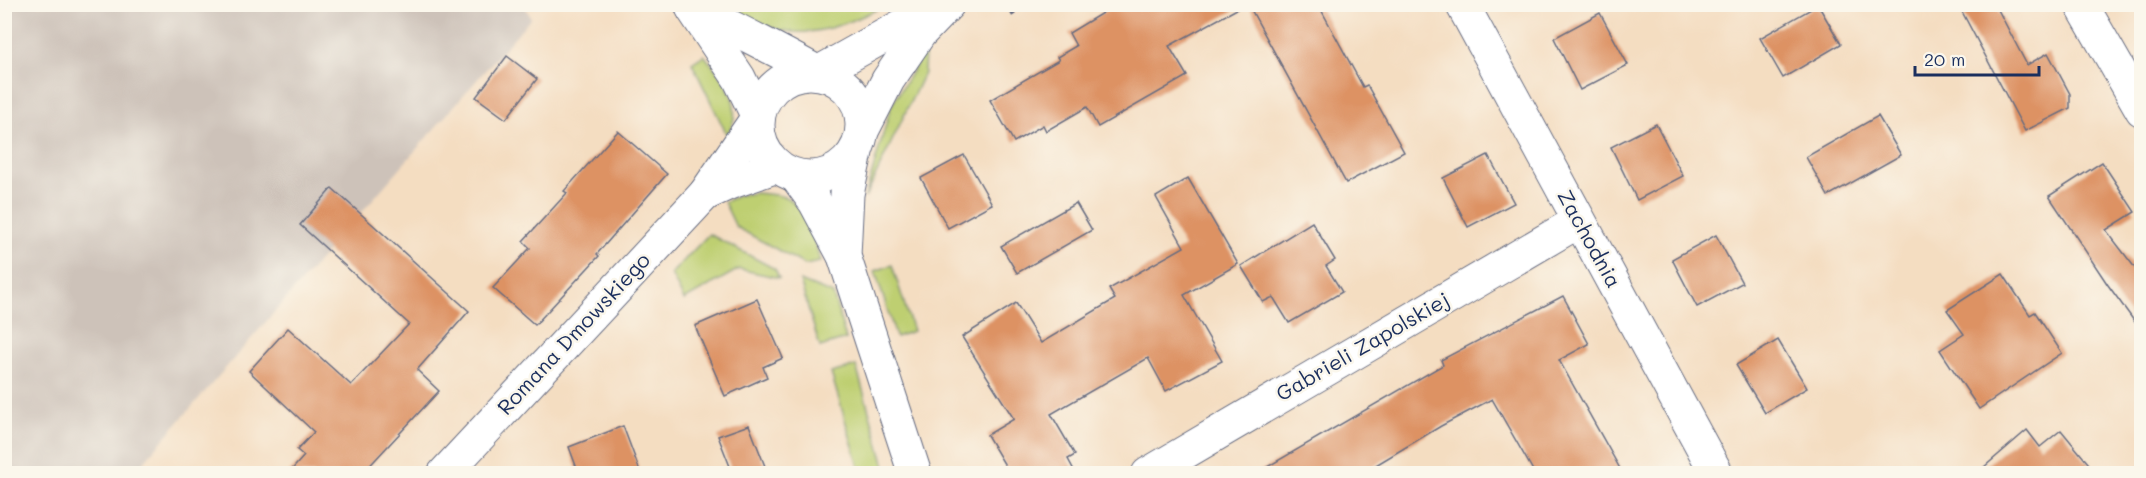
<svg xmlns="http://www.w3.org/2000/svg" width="2146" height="478" font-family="Mali,sans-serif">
<rect width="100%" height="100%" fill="#fbf7ec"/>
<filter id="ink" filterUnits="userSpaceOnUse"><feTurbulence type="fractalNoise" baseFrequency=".0167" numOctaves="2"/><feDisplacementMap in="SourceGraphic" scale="12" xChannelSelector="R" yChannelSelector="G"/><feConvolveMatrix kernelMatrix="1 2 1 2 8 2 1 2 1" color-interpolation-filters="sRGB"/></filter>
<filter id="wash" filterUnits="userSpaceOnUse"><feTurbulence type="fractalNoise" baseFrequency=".008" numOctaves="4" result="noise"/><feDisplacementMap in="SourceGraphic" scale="24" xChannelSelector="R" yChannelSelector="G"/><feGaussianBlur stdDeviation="1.35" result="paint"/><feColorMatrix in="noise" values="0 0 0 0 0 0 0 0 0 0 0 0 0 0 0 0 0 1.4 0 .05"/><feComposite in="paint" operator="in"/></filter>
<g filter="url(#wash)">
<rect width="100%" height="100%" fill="#f4ddc1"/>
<!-- industrial -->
<polygon fill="#cdc2b9" points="524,4 531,18 134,473 5,474 4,5"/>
<!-- green -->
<g fill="#becf71" stroke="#6c7f68" stroke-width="1.5">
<path d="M730,5H885C829,35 784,47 730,5Z"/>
<polygon points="925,50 924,73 865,198 891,106"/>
<path d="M704,55C718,72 738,94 734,118C733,123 730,130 727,135L692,63Z"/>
<path d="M756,193C766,194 781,194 789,199C809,212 815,240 820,262L805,265L736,227L724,202L740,195Z"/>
<polygon points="709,234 775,269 779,278 739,269 684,300 671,274"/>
<polygon points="892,265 913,331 896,337 875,271"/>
<polygon points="800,281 833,294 846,339 820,347"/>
<polygon points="856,366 887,473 861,473 831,373"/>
</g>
<g id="blocks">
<!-- building -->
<g fill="#dd9263">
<polygon points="1117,4 1246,4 1169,46 1187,76 1098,127 1087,107 1046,131 1043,125 1014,142 990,100 1059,60 1057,57 1076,46 1069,33"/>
<polygon points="1248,4 1318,4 1363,87 1367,85 1404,152 1346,183"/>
<polygon points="1958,4 1995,4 2027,65 2048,53 2070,94 2070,108 2025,131"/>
<polygon points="1818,5 1841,44 1783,78 1760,38"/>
<polygon points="1600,13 1628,65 1580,90 1554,38"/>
<polygon points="507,56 537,79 506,119 476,97"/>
<polygon points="1878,116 1901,155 1828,196 1806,157"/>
<polygon points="1656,124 1683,176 1637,200 1611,147"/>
<polygon points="618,131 667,174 597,254 599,256 535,325 493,288 530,248 523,241 567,193 564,191"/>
<polygon points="964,155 992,204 948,228 921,178"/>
<polygon points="1488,155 1514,203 1468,227 1443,178"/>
<polygon points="2102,162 2135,212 2106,230 2142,277 2142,332 2108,285 2049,196"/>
<polygon points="1188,178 1238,264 1184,295 1222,361 1166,391 1148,358 1051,414 1075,455 1068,459 1076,474 1010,474 987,435 1014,419 962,337 1016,303 1041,343 1115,299 1109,289 1184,247 1156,197"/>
<polygon points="332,188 469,311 417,370 439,391 362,474 288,474 304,456 297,450 314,432 249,371 288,328 351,385 409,324 300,225"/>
<polygon points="1076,203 1092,230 1017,273 1001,246"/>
<polygon points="1312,222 1335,260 1326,266 1342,292 1289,323 1273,297 1263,302 1241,266"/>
<polygon points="1716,235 1742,283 1697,307 1672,259"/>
<polygon points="2003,274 2030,315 2035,312 2062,353 1979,409 1940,350 1964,334 1947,310"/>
<polygon points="1563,296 1589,344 1559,360 1623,474 1535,474 1492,399 1441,426 1361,474 1255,474 1443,365 1441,360"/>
<polygon points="757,299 783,358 763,367 767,377 725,396 695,326"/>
<polygon points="1778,340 1807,388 1765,413 1736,365"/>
<polygon points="749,425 768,474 733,474 718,436"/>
<polygon points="623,426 641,474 579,474 569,447"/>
<polygon points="2027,430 2040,447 2061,430 2097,474 1976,474"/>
</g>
</g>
</g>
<g filter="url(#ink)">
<use href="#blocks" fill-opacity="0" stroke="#676c81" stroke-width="1.5"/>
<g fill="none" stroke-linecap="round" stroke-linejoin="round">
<!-- minor casing -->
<g stroke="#676c81" stroke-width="35">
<g id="minor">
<polyline points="1462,4 1717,474"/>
<polyline points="2081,4 2142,110"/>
<polyline points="705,194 729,183 777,166"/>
<polyline points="444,474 705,194 758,117"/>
<polyline points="1148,474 1579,221"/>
</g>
</g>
<!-- tertiary casing -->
<g stroke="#676c81" stroke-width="35">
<g id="tertiary">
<path d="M692,7C734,29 776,49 818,73"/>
<polyline points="693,9 739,78 758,117"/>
<circle cx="810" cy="125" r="52"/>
<polyline points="818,73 934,8"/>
<polyline points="863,129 888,80 920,33 948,4"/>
<polyline points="796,176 815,202 844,256 915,474"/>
<polyline points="844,256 847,194 856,152"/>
</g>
</g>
<!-- path -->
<polyline stroke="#676c81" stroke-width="4" stroke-dasharray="4.5 4.5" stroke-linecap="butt" points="1011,15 1029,4"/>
<!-- minor -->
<use href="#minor" stroke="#fff" stroke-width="33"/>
<!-- tertiary -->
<use href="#tertiary" stroke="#fff" stroke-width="33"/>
</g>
</g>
<g text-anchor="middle" stroke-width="5" stroke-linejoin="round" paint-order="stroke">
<!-- street labels -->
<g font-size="21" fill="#1b2f5e" stroke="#fbf7ec">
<text transform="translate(1589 239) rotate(61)" y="7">Zachodnia</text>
<text transform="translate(574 334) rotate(-47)" y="7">Romana Dmowskiego</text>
<text transform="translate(1363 347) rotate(-30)" y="7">Gabrieli Zapolskiej</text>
</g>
</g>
<!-- margin -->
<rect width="2146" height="478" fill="none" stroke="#fbf7ec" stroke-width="24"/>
<!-- scale -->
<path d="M1915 66v9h124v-9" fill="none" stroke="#1b2f5e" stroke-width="3"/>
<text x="1924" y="66" font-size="18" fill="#1b2f5e" stroke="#fbf7ec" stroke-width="4.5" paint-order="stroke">20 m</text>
</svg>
